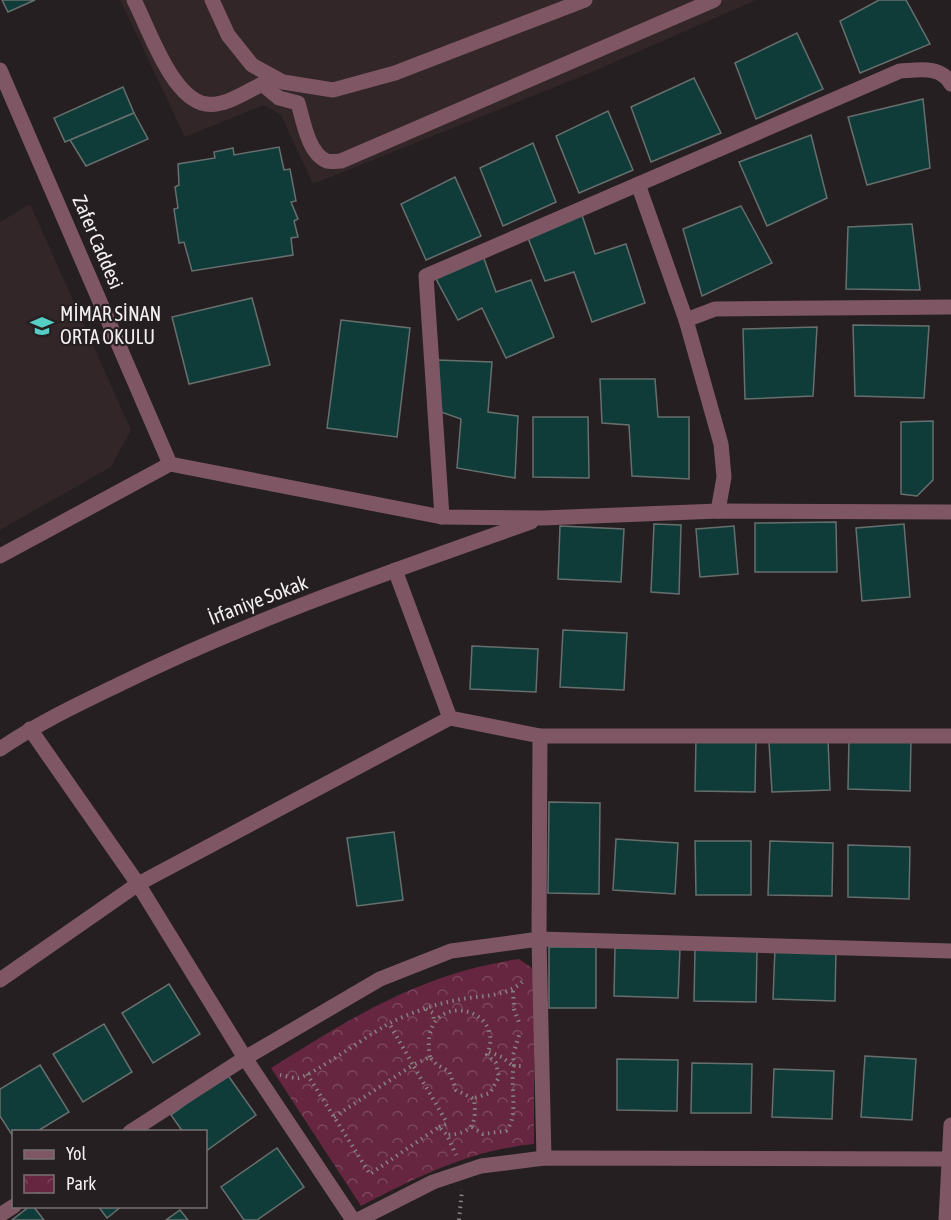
<svg xmlns="http://www.w3.org/2000/svg" width="951" height="1220" font-family="'Asap Condensed',sans-serif">
<defs>
<pattern id="park-crowns" width="20" height="18" patternUnits="userSpaceOnUse" patternTransform="scale(1.5)"><rect width="20" height="18" fill="#66263f"/><path d="M2 6a3 3 0 1 1 6 0M12 15a3 3 0 1 1 6 0" fill="none" stroke="#7c465b"/></pattern>
</defs>
<rect width="100%" height="100%" fill="#251f21"/>
<!-- built -->
<g fill="#322629">
<polygon points="120,0 756,0 585,75 313,184 281,115 264,105 185,137"/>
<polygon points="30,204 131,430 111,467 0,530 0,222"/>
</g>
<!-- park -->
<path fill="url(#park-crowns)" d="M519,959L532,968L534,986V1144C471,1150 417,1177 361,1206L271,1068C352,1017 422,973 519,959Z"/>
<!-- building -->
<g fill="#0f3c39" stroke="#676f6e" stroke-width="1.5">
<polygon points="2,0 35,0 8,12"/>
<polygon points="879,0 906,0 930,44 860,73 840,21"/>
<polygon points="797,33 823,89 756,119 735,63"/>
<polygon points="694,78 721,133 651,162 631,107"/>
<polygon points="123,87 134,113 65,142 54,118"/>
<polygon points="923,99 930,168 867,185 848,117"/>
<polygon points="608,111 633,170 579,193 556,136"/>
<polygon points="134,113 148,139 86,166 70,140"/>
<polygon points="811,135 827,198 767,226 739,162"/>
<polygon points="533,143 556,202 503,226 480,168"/>
<polygon points="279,147 284,170 290,169 296,201 291,202 298,219 294,221 298,237 291,238 293,255 192,271 184,242 179,243 174,209 178,208 175,187 179,185 178,164 215,158 214,152 233,148 234,155"/>
<polygon points="455,177 481,236 426,260 401,204"/>
<polygon points="741,206 772,263 702,296 683,229"/>
<polygon points="581,212 595,254 626,244 645,303 592,322 574,272 545,281 528,238"/>
<polygon points="912,224 920,290 846,289 848,227"/>
<polygon points="483,256 496,292 531,280 554,337 506,358 482,308 458,320 435,277"/>
<polygon points="252,298 270,365 189,384 172,317"/>
<polygon points="341,320 410,328 397,437 327,428"/>
<polygon points="853,325 929,326 924,398 855,396"/>
<polygon points="817,327 813,396 745,399 743,329"/>
<polygon points="437,360 492,362 488,412 518,416 515,478 457,468 461,419 441,412"/>
<polygon points="600,379 655,379 658,417 689,417 689,479 632,476 629,425 602,423"/>
<polygon points="533,417 588,417 589,478 533,477"/>
<polygon points="933,421 933,480 917,496 901,494 901,422"/>
<polygon points="836,522 837,572 755,572 755,523"/>
<polygon points="654,524 681,525 679,594 651,592"/>
<polygon points="904,524 910,597 862,601 856,528"/>
<polygon points="560,526 624,529 621,582 558,579"/>
<polygon points="734,526 738,574 700,577 696,529"/>
<polygon points="563,630 627,633 624,690 560,687"/>
<polygon points="472,646 538,649 536,692 470,689"/>
<polygon points="696,738 756,739 755,792 695,791"/>
<polygon points="849,738 911,740 910,791 848,789"/>
<polygon points="828,739 830,790 772,792 769,742"/>
<polygon points="549,802 600,803 599,894 548,893"/>
<polygon points="394,832 403,900 357,906 347,838"/>
<polygon points="616,839 678,843 675,894 613,890"/>
<polygon points="695,841 751,841 751,895 696,895"/>
<polygon points="770,841 833,843 832,896 768,895"/>
<polygon points="848,845 910,847 909,899 848,897"/>
<rect x="549" y="947" width="47" height="61"/>
<polygon points="615,948 680,949 678,998 614,996"/>
<polygon points="775,948 836,950 835,1001 773,999"/>
<polygon points="695,949 757,951 756,1002 694,1001"/>
<polygon points="169,984 200,1034 153,1063 122,1013"/>
<polygon points="104,1024 132,1072 83,1102 53,1054"/>
<polygon points="865,1056 916,1059 912,1120 861,1117"/>
<polygon points="617,1059 678,1060 677,1111 617,1110"/>
<polygon points="692,1063 752,1064 751,1113 691,1113"/>
<polygon points="40,1065 69,1112 36,1132 14,1132 14,1138 0,1116 0,1089"/>
<polygon points="774,1069 834,1071 832,1119 772,1117"/>
<polygon points="227,1074 256,1115 206,1151 206,1132 183,1132 171,1115"/>
<polygon points="277,1148 304,1187 257,1220 244,1220 221,1187"/>
<polygon points="30,1206 33,1206 44,1220 12,1220"/>
<polygon points="98,1206 122,1206 107,1218"/>
<polygon points="180,1210 188,1220 166,1220"/>
</g>
<g fill="none" stroke-linecap="round" stroke-linejoin="round">
<!-- path -->
<g stroke="#878283" stroke-width="4" stroke-dasharray="1.5 4.5" stroke-linecap="butt">
<polyline points="513,991 514,1009 520,1025"/>
<polyline points="426,1009 433,1013 434,1021"/>
<polyline points="489,1052 502,1057 513,1066"/>
<path d="M430,1057C417,987 509,1004 487,1055L496,1063L499,1077L490,1093L474,1098"/>
<polyline points="514,1066 513,1055 520,1032"/>
<polyline points="307,1074 370,1174 439,1127 447,1135 456,1155"/>
<path d="M280,1075C285,1076 293,1078 298,1078C313,1076 375,1029 396,1020C416,1011 436,1004 457,1000C479,995 505,998 522,982"/>
<polyline points="334,1117 413,1065 389,1023"/>
<path d="M439,1127L446,1124V1121L413,1065L430,1057L437,1065L449,1071L456,1090L474,1099C477,1124 473,1133 447,1135"/>
<path d="M472,1127L483,1134L506,1131C520,1114 509,1087 514,1066H523"/>
<polyline points="459,1220 462,1190"/>
</g>
<!-- minor -->
<g stroke="#7f5764" stroke-width="15">
<path d="M134,0C149,29 172,99 206,104C224,107 246,92 262,84L279,98L298,103C303,119 308,154 327,161C331,162 338,161 341,161L714,0"/>
<polyline points="212,0 228,35 252,65 283,82 333,90 395,73 585,0"/>
<polyline points="0,70 170,464"/>
<polyline points="638,184 686,320 721,444 724,477 718,511"/>
<polyline points="686,320 715,309 951,307"/>
<path d="M442,517L426,276L900,71C918,70 941,65 951,84"/>
<polyline points="0,556 170,464 442,517 543,518 718,511 951,512"/>
<polyline points="395,570 450,718"/>
<polyline points="30,729 138,884 245,1058 353,1220"/>
<polyline points="540,736 539,939 544,1158"/>
<path d="M0,749C38,723 79,704 120,684C252,619 392,571 531,522"/>
<polyline points="0,980 138,884 450,718 540,736 951,736"/>
<polyline points="130,1132 245,1058 380,979 451,951 539,939 951,951"/>
<polyline points="0,1215 14,1206"/>
<polyline points="358,1220 433,1182 481,1166 544,1158 948,1159"/>
<polyline points="946,1220 951,1125"/>
</g>
</g>
<!-- icons -->
<defs>
<g id="school-bare" transform="scale(1.8)"><path d="M0-5L7-2L0 1L-7-2ZM-4 1L0 2.5L4 1V4Q0 6-4 4Z" fill="#55cec5" stroke="#251f21" stroke-width="2.5" paint-order="stroke"/></g>
</defs>
<g fill-rule="evenodd">
<use href="#school-bare" x="42" y="326"/>
</g>
<g text-anchor="middle" stroke-width="4.5" stroke-linejoin="round" paint-order="stroke">
<!-- street labels -->
<g font-size="20" fill="#f3eff0" stroke="#251f21">
<text transform="translate(98 242) rotate(67)" y="7">Zafer Caddesi</text>
<text transform="translate(258 600) rotate(-21)" y="7">İrfaniye Sokak</text>
</g>
<!-- poi labels -->
<g font-size="20" fill="#f3eff0" stroke="#251f21" text-anchor="start">
<text x="60" y="321">MİMAR SİNAN<tspan x="60" dy="23">ORTA OKULU</tspan></text>
</g>
</g>
<!-- legend -->
<rect x="12" y="1130" width="195" height="78" fill="#251f21" stroke="#777274" stroke-width="1.5"/>
<rect x="24" y="1150" width="30" height="9" fill="#7f5764" stroke="#777274" stroke-width="1.5"/>
<text x="66" y="1160" font-size="18" fill="#f3eff0">Yol</text>
<rect x="24" y="1175" width="30" height="18" fill="url(#park-crowns)" stroke="#777274" stroke-width="1.5"/>
<text x="66" y="1190" font-size="18" fill="#f3eff0">Park</text>
</svg>
